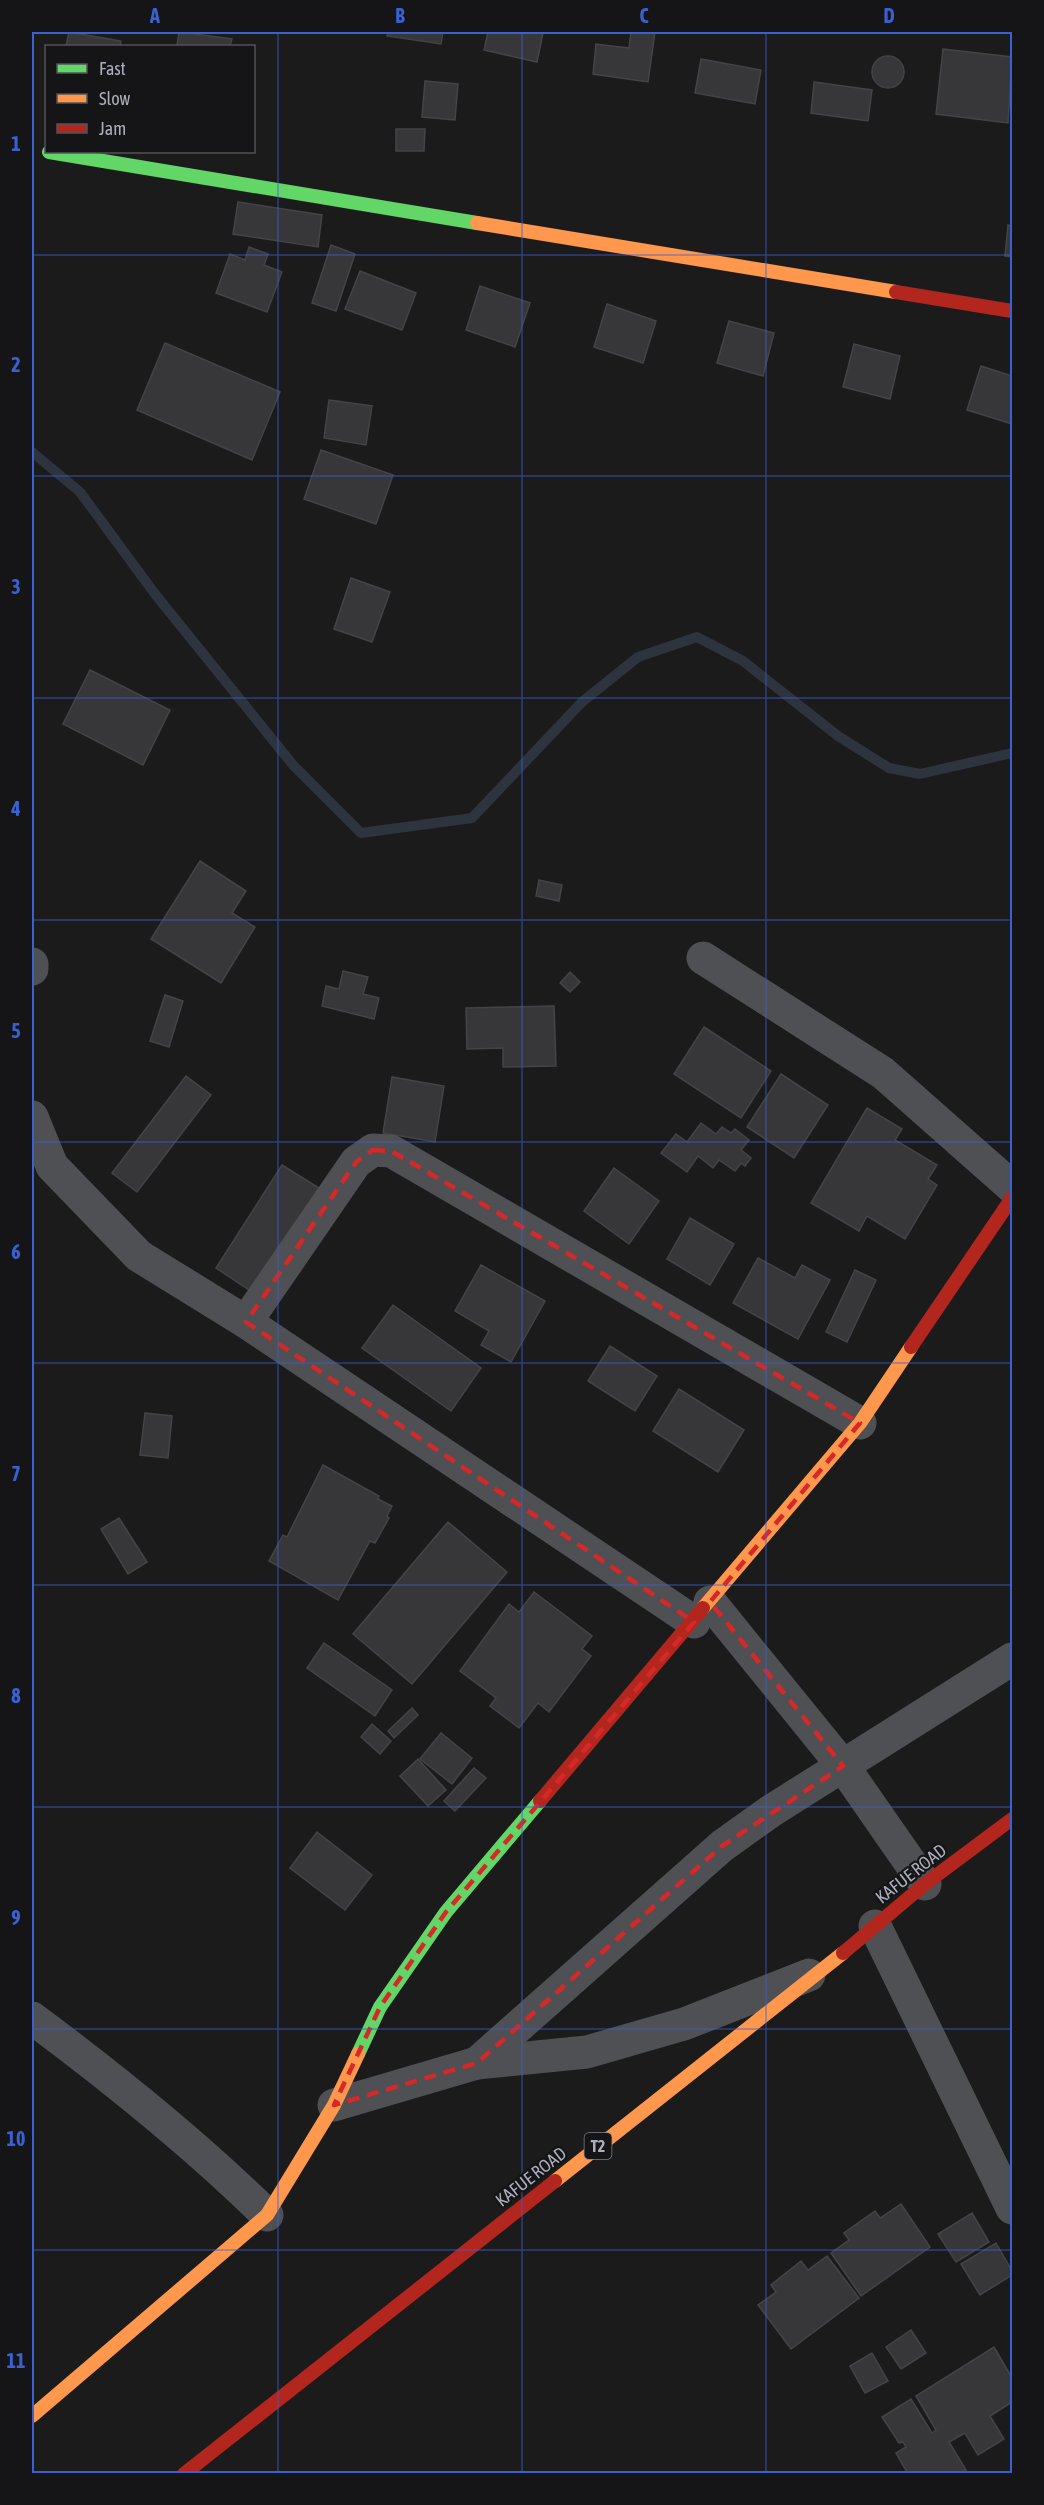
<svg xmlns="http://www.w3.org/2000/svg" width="1044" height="2505" font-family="'Asap Condensed',sans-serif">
<rect width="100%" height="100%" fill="#1b1b1b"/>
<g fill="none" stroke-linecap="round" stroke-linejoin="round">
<!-- stream -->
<polyline stroke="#2d343e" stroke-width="10" points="32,452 80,492 155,594 293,765 361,833 472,818 582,702 638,657 697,637 743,661 838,736 889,768 920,774 1012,753"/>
</g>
<!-- building -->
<g fill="#373739" stroke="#434447" stroke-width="1.5">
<polygon points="69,32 121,41 120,46 66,46"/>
<polygon points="179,32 232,39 230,46 177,46"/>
<polygon points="388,32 443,32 441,44 387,36"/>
<polygon points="488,32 543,33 537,62 484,50"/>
<polygon points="631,32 655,32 648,82 593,74 596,44 629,48"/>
<polygon points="943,49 1012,57 1008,123 936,114"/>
<circle cx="888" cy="72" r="16"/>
<polygon points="701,59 761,70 755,104 695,93"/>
<polygon points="425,81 458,84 455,120 422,117"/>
<polygon points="814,82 872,90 868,121 811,113"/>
<polygon points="396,129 425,129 424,151 396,151"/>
<polygon points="238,202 322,215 318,247 233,234"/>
<polygon points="1008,225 1012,226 1012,257 1005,256"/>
<polygon points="331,245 355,254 336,311 312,303"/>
<polygon points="249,247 268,254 264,265 282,272 267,312 216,293 230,254 245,260"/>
<polygon points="360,271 416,293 402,330 345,309"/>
<polygon points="480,286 530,303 515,347 466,330"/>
<polygon points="607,304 656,321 643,363 594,347"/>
<polygon points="729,321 774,333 763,376 717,363"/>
<polygon points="165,343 280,392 252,460 137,410"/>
<polygon points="854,344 900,356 890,399 843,387"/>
<polygon points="981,366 1012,376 1012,424 967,410"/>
<polygon points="329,400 372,406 366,445 324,438"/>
<polygon points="321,450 393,475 376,524 304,499"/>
<polygon points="351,578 390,592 372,642 334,629"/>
<polygon points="90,670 170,710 143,765 63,724"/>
<polygon points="200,861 246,891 232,913 255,927 221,983 151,939"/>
<polygon points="539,880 562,885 559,901 536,896"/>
<polygon points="343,971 368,977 363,994 379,998 374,1019 322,1006 326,986 339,989"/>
<polygon points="570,972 580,982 570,992 560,983"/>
<polygon points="165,995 183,1001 169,1047 150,1041"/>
<polygon points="554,1006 556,1066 503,1067 503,1048 467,1049 466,1008"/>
<polygon points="704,1027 771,1071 741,1118 674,1074"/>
<polygon points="781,1074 828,1105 794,1158 747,1127"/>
<polygon points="186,1076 211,1095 137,1192 112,1173"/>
<polygon points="392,1077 444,1086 435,1142 383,1133"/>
<polygon points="867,1108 902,1129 895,1140 937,1165 928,1179 937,1185 905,1239 867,1216 859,1231 811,1203"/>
<polygon points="701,1123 716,1134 722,1127 731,1133 735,1129 749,1140 741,1150 751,1158 745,1166 741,1163 735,1171 719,1160 713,1168 698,1156 687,1172 661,1153 676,1134 687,1142"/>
<polygon points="282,1165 319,1188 252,1292 216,1268"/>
<polygon points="614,1168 659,1201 629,1244 584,1211"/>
<polygon points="690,1218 734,1244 710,1285 667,1259"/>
<polygon points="758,1258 795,1278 802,1265 830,1280 798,1339 733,1303"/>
<polygon points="481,1265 545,1301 511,1362 481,1345 489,1331 455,1311"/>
<polygon points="855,1270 876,1280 847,1342 826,1332"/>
<polygon points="393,1305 481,1368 451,1411 362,1348"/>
<polygon points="610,1346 657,1376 635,1411 588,1381"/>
<polygon points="679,1389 744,1430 718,1472 653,1431"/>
<polygon points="145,1413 172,1416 168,1458 140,1455"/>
<polygon points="323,1465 379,1496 378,1499 392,1506 387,1516 389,1518 375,1543 370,1541 338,1600 269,1561 283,1535 287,1537"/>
<polygon points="119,1518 147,1562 128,1574 101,1529"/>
<polygon points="448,1522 507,1572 412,1684 353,1634"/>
<polygon points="534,1592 592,1636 582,1649 591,1656 549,1712 538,1703 519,1728 490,1706 496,1698 460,1671 509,1604 519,1612"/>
<polygon points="324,1643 392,1690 375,1716 307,1668"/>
<polygon points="412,1708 418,1715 394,1738 388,1731"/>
<polygon points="372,1724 391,1741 380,1754 361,1737"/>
<polygon points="441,1733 472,1758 452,1784 420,1759"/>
<polygon points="418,1759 446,1790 428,1806 400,1776"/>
<polygon points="474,1768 486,1778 455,1811 444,1801"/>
<polygon points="317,1832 372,1875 345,1910 290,1868"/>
<polygon points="901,2204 930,2247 861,2296 831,2253 849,2240 844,2233 875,2211 880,2218"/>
<polygon points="972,2213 989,2242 956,2262 938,2234"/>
<polygon points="996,2243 1012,2271 1012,2275 980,2295 961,2264"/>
<polygon points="827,2256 859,2298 791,2349 758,2305 776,2292 771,2285 801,2261 808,2270"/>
<polygon points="911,2330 926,2353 901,2369 886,2347"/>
<polygon points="994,2347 1012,2378 1012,2402 990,2416 1004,2439 978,2455 965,2433 949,2442 966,2470 960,2474 908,2474 896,2453 906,2447 903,2442 899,2443 882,2417 911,2399 932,2433 936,2430 916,2396"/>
<polygon points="872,2353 888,2381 865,2393 850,2366"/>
</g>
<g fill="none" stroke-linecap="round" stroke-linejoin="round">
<!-- street -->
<g stroke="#4f5054" stroke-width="33">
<polyline points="703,958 883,1073 1012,1187"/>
<polyline points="32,964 32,969"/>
<polyline points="32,1117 52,1166 139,1256 246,1322 694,1622"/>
<polyline points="246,1322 356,1162 373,1150 391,1151 860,1423"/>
<polyline points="710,1602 843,1766 925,1884"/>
<polyline points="875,1926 1012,2208"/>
<path d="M32,2018C114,2079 194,2143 267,2215"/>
<polyline points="477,2063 722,1846 771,1811 1012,1659"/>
<polyline points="334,2105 477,2063 587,2052 684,2024 809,1975"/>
</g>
<!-- fast -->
<g stroke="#63d668" stroke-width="14">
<polyline points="49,152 477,223"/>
<polyline points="358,2054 380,2007 446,1912 540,1801"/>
</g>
<!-- slow -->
<g stroke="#ff974d" stroke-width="14">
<polyline points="477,223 896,292"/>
<polyline points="703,1608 860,1423 911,1347"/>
<polyline points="555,2181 843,1953"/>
<polyline points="32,2416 267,2215 334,2105 358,2054"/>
</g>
<!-- jam -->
<g stroke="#b3261e" stroke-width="14">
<polyline points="896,292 1012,311"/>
<polyline points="911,1347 1012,1198"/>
<polyline points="540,1801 703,1608"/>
<polyline points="843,1953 925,1884 1012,1819"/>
<polyline points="184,2474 555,2181"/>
</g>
</g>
<!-- marked area -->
<path fill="none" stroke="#d62828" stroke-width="4.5" stroke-dasharray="12 8" stroke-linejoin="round" d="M373,1150L391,1151L860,1423L710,1602L843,1766L722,1846L477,2063L334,2105L380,2007L446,1912L694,1622L246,1322L356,1162Z"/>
<!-- grid -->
<path fill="none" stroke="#3a61d2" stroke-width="1.5" stroke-opacity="0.55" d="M278,32V2474M522,32V2474M766,32V2474M32,255H1012M32,476H1012M32,698H1012M32,920H1012M32,1142H1012M32,1363H1012M32,1585H1012M32,1807H1012M32,2029H1012M32,2250H1012"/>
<g text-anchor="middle" stroke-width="4.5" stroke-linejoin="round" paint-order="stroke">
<!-- shield labels -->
<rect fill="#151517" stroke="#7f818a" stroke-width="1.5" x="584.5" y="2133" width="27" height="26" rx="4.5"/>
<g font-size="16" font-weight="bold" fill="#acafbc">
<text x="598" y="2152">T2</text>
</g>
<!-- street labels -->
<g font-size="18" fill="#acafbc" stroke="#151517">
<text transform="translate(911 1874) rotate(-38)" y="6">KAFUE ROAD</text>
<text transform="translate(531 2177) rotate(-38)" y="6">KAFUE ROAD</text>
</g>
</g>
<!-- border -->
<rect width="1044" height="2505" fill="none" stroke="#151517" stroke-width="66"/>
<!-- legend -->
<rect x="45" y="45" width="210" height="108" fill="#151517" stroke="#515359" stroke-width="1.5"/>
<rect x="57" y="64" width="30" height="9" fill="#63d668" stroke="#515359" stroke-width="1.5"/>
<text x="99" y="75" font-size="18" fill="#acafbc">Fast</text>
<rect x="57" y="94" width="30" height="9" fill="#ff974d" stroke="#515359" stroke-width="1.5"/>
<text x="99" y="105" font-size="18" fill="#acafbc">Slow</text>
<rect x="57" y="124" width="30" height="9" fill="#b3261e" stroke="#515359" stroke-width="1.5"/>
<text x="99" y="135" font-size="18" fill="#acafbc">Jam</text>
<rect x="33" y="33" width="978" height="2439" fill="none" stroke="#3a61d2" stroke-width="2"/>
<g font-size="20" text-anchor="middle" font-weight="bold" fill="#3a61d2">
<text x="155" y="23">A</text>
<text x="400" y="23">B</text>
<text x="644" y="23">C</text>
<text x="889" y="23">D</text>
<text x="16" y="151">1</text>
<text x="16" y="372">2</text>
<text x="16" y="594">3</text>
<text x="16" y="816">4</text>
<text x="16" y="1038">5</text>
<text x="16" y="1259">6</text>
<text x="16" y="1481">7</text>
<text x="16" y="1703">8</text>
<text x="16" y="1925">9</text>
<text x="16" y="2146">10</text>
<text x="16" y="2368">11</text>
</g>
</svg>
